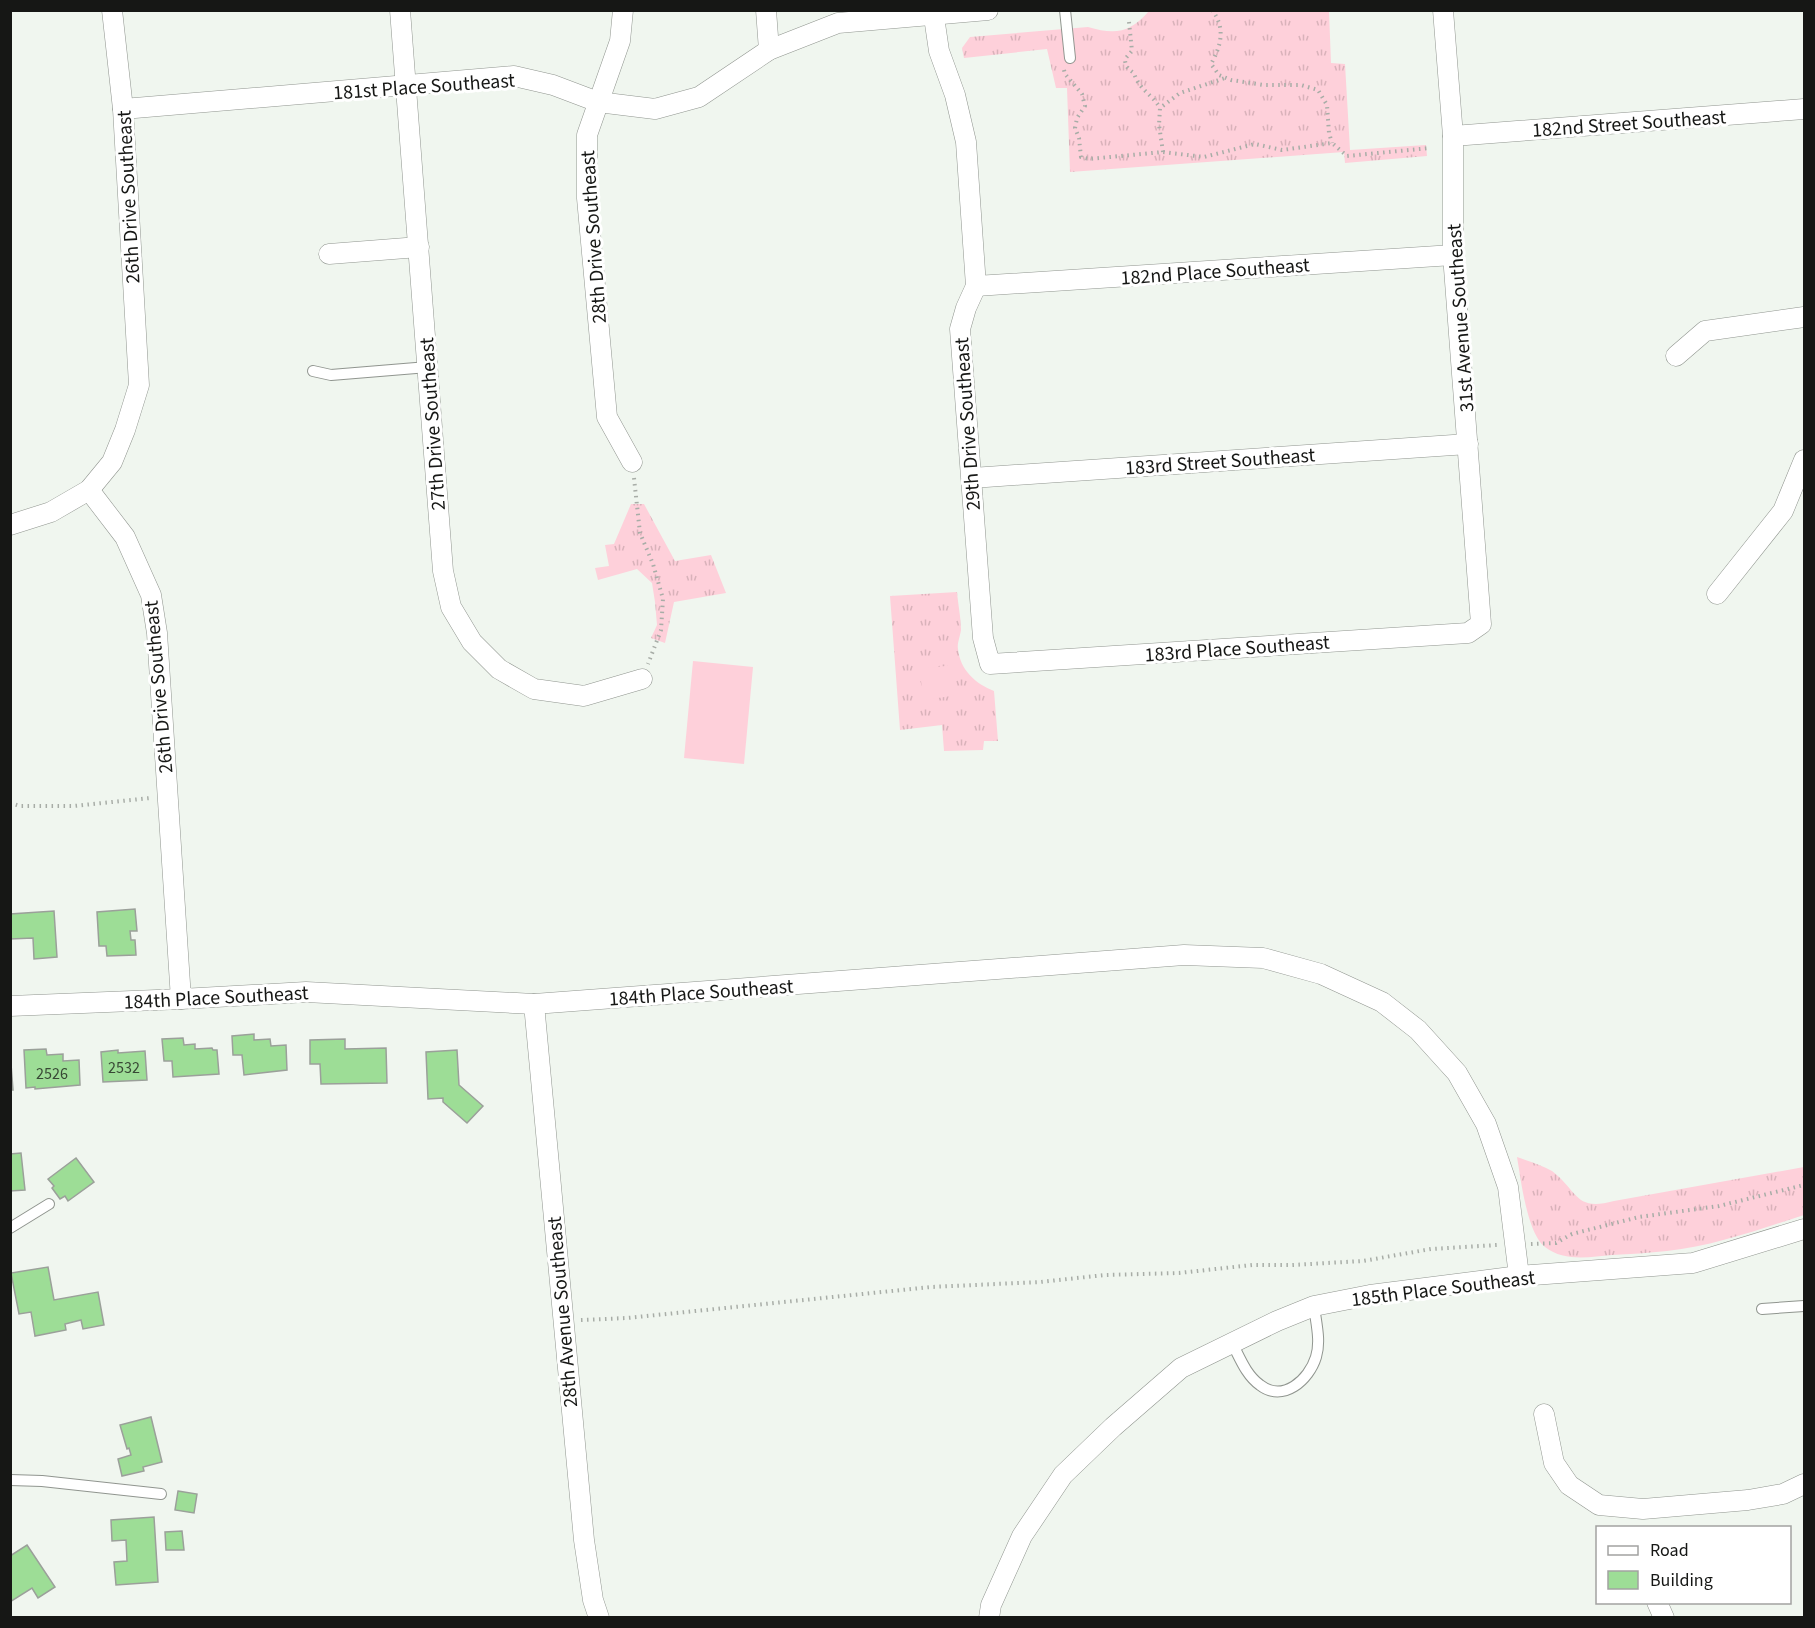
<svg xmlns="http://www.w3.org/2000/svg" width="1815" height="1628" font-family="'Source Sans 3',sans-serif">
<defs>
<pattern id="grass-tufts" width="24" height="20" patternUnits="userSpaceOnUse" patternTransform="scale(1.5)"><rect width="24" height="20" fill="#fed0da"/><path d="M3 7l-1-3M5 7V3M7 7l1-3M15 17l-1-3M17 17v-4M19 17l1-3" fill="none" stroke="#d9b2ba"/></pattern>
</defs>
<rect width="100%" height="100%" fill="#f0f6ef"/>
<!-- grass -->
<g fill="url(#grass-tufts)">
<path d="M1149,11H1329L1331,63L1345,64L1350,150L1426,145L1427,156L1345,163L1344,152L1070,172L1067,88H1056L1047,49L964,58L962,48L970,37L1088,27C1115,35 1130,33 1149,11Z"/>
<polygon points="631,504 644,504 675,561 711,555 726,593 674,602 665,643 651,638 657,625 655,602 652,583 637,569 598,580 595,568 609,566 605,545 614,544"/>
<path d="M957,592C958,604 961,618 961,630C960,637 957,643 958,649C960,670 976,684 994,691L998,741H984L983,750L944,751L942,725L900,730L890,596Z"/>
<path d="M1517,1157C1528,1161 1542,1165 1552,1171C1578,1191 1575,1212 1614,1201L1804,1167V1215C1760,1229 1714,1246 1667,1251C1649,1253 1630,1254 1612,1255C1590,1257 1564,1262 1545,1247C1527,1233 1521,1180 1517,1157Z"/>
</g>
<!-- pitch -->
<g fill="#fed0da">
<polygon points="693,661 753,667 744,764 684,758"/>
<polygon points="954,665 958,695 924,700 919,669"/>
</g>
<!-- building -->
<g fill="#9ddd96" stroke="#9ba09a" stroke-width="1.5">
<polygon points="135,909 137,931 130,931 131,940 135,940 136,955 107,956 106,946 99,946 97,912"/>
<polygon points="54,911 57,957 34,959 33,938 10,939 10,914"/>
<polygon points="254,1034 254,1040 270,1039 271,1046 286,1045 287,1070 244,1075 242,1055 233,1055 232,1036"/>
<polygon points="183,1038 184,1045 195,1044 195,1049 212,1048 213,1050 217,1050 219,1074 173,1077 172,1061 164,1061 162,1039"/>
<polygon points="345,1039 345,1049 386,1048 387,1083 321,1084 320,1064 310,1064 310,1040"/>
<polygon points="46,1049 47,1055 63,1054 63,1061 79,1060 80,1085 35,1089 35,1087 26,1088 24,1050"/>
<polygon points="118,1050 118,1053 145,1051 147,1080 103,1082 101,1052"/>
<polygon points="457,1050 459,1085 483,1106 467,1123 443,1102 443,1098 428,1099 426,1052"/>
<polygon points="10,1051 13,1090 10,1090"/>
<polygon points="21,1153 25,1190 10,1191 10,1154"/>
<polygon points="76,1158 94,1182 68,1201 65,1196 60,1199 52,1188 54,1186 48,1179"/>
<polygon points="48,1267 54,1300 98,1292 104,1325 83,1329 81,1320 65,1324 66,1330 35,1336 31,1312 19,1314 11,1273"/>
<polygon points="151,1417 162,1462 143,1467 144,1471 122,1476 118,1459 131,1455 129,1448 127,1449 120,1425"/>
<polygon points="178,1491 197,1494 194,1513 175,1510"/>
<polygon points="154,1517 158,1582 116,1585 114,1562 127,1561 126,1540 112,1541 111,1520"/>
<polygon points="182,1531 184,1550 166,1550 165,1532"/>
<polygon points="27,1545 55,1587 38,1598 32,1588 10,1602 10,1556"/>
</g>
<g fill="none" stroke-linecap="round" stroke-linejoin="round">
<!-- lane casing -->
<g stroke="#90958f" stroke-width="12">
<g id="lane">
<polyline points="1065,10 1070,58"/>
<polyline points="313,371 331,375 428,367"/>
<polyline points="10,1228 49,1204"/>
<polyline points="1762,1309 1804,1306"/>
<path d="M1232,1343C1240,1358 1246,1375 1260,1385C1283,1403 1309,1380 1316,1357C1321,1341 1316,1323 1314,1306"/>
<polyline points="10,1480 42,1481 161,1494"/>
</g>
</g>
<!-- street casing -->
<g stroke="#90958f" stroke-width="21">
<g id="street">
<polyline points="400,10 443,571 451,607 472,642 499,669 534,689 584,696 642,679"/>
<polyline points="623,10 620,41 587,135 587,198 607,417 632,462"/>
<polyline points="766,10 769,50"/>
<polyline points="933,10 939,51 955,95 966,142 976,286 966,308 960,329 983,638 990,664 1468,633 1481,624 1453,255 1453,136 1443,10"/>
<polyline points="123,109 514,76 553,85 598,102 655,109 699,97 769,50 838,23 988,10"/>
<polyline points="1453,136 1804,109"/>
<polyline points="329,254 419,247"/>
<polyline points="976,286 1453,255"/>
<polyline points="1676,356 1705,331 1804,317"/>
<polyline points="972,478 1468,444"/>
<polyline points="89,490 125,537 151,595 157,633 181,999"/>
<polyline points="10,525 51,512 89,490 112,462 125,430 139,385 123,109 112,10"/>
<polyline points="1717,594 1783,511 1804,460"/>
<polyline points="534,1004 584,1540 593,1600 599,1618"/>
<polyline points="10,1006 181,999 306,992 534,1004 1184,955 1263,958 1321,974 1382,1002 1418,1030 1457,1073 1486,1124 1508,1187 1519,1276"/>
<polyline points="1544,1414 1554,1463 1569,1485 1599,1505 1643,1509 1748,1500 1783,1494 1804,1484"/>
<polyline points="1657,1602 1664,1618"/>
<polyline points="989,1618 991,1605 1022,1536 1063,1475 1113,1427 1181,1368 1277,1321 1314,1306 1370,1295 1519,1276 1693,1263 1804,1229"/>
</g>
</g>
<!-- path -->
<g stroke="#a8ada7" stroke-width="4" stroke-dasharray="1.5 4.5" stroke-linecap="butt">
<path d="M1212,10C1226,28 1221,46 1211,64L1219,75L1231,80L1264,85H1301L1318,90L1327,105L1329,133L1332,143"/>
<path d="M1129,22L1132,51L1125,59C1125,66 1128,69 1134,73C1139,90 1151,93 1160,108"/>
<polyline points="1064,70 1065,74 1082,94 1085,106 1077,118 1075,128 1079,138 1081,157 1089,159 1163,152 1204,157 1255,144 1282,150 1332,143 1347,156 1430,148"/>
<polyline points="1163,152 1159,125 1160,108 1180,93 1225,78"/>
<polyline points="634,478 640,533 653,564 663,599 661,630 648,664"/>
<polyline points="10,803 20,806 74,806 150,798"/>
<polyline points="1531,1244 1556,1243 1572,1234 1639,1217 1719,1206 1804,1185"/>
<polyline points="581,1320 627,1318 931,1287 1040,1282 1105,1275 1179,1273 1252,1265 1292,1265 1363,1261 1431,1249 1497,1245"/>
</g>
<!-- lane -->
<use href="#lane" stroke="#fff" stroke-width="10"/>
<!-- street -->
<use href="#street" stroke="#fff" stroke-width="20"/>
</g>
<g text-anchor="middle" stroke-width="6" stroke-linejoin="round" paint-order="stroke">
<!-- number labels -->
<g font-size="16" fill="#384835">
<text x="124" y="1073">2532</text>
<text x="52" y="1079">2526</text>
</g>
<!-- street labels -->
<g font-size="20" fill="#161715" stroke="#fff">
<text transform="translate(424 86) rotate(-4)" y="7">181st Place Southeast</text>
<text transform="translate(1629 123) rotate(-4)" y="7">182nd Street Southeast</text>
<text transform="translate(128 197) rotate(-93)" y="7">26th Drive Southeast</text>
<text transform="translate(593 237) rotate(-94)" y="7">28th Drive Southeast</text>
<text transform="translate(1215 271) rotate(-4)" y="7">182nd Place Southeast</text>
<text transform="translate(1460 318) rotate(-94)" y="7">31st Avenue Southeast</text>
<text transform="translate(432 424) rotate(-94)" y="7">27th Drive Southeast</text>
<text transform="translate(967 424) rotate(-94)" y="7">29th Drive Southeast</text>
<text transform="translate(1220 461) rotate(-4)" y="7">183rd Street Southeast</text>
<text transform="translate(1237 648) rotate(-4)" y="7">183rd Place Southeast</text>
<text transform="translate(158 687) rotate(-95)" y="7">26th Drive Southeast</text>
<text transform="translate(701 992) rotate(-4)" y="7">184th Place Southeast</text>
<text transform="translate(216 997) rotate(-3)" y="7">184th Place Southeast</text>
<text transform="translate(1443 1288) rotate(-7)" y="7">185th Place Southeast</text>
<text transform="translate(562 1312) rotate(-95)" y="7">28th Avenue Southeast</text>
</g>
</g>
<!-- border -->
<rect width="1815" height="1628" fill="none" stroke="#161715" stroke-width="24"/>
<!-- legend -->
<rect x="1596" y="1526" width="195" height="78" fill="#ffffff" stroke="#a2a2a1" stroke-width="1.5"/>
<rect x="1608" y="1546" width="30" height="9" fill="#ffffff" stroke="#a2a2a1" stroke-width="1.5"/>
<text x="1650" y="1556" font-size="18" fill="#161715">Road</text>
<rect x="1608" y="1571" width="30" height="18" fill="#9ddd96" stroke="#a2a2a1" stroke-width="1.5"/>
<text x="1650" y="1586" font-size="18" fill="#161715">Building</text>
</svg>
